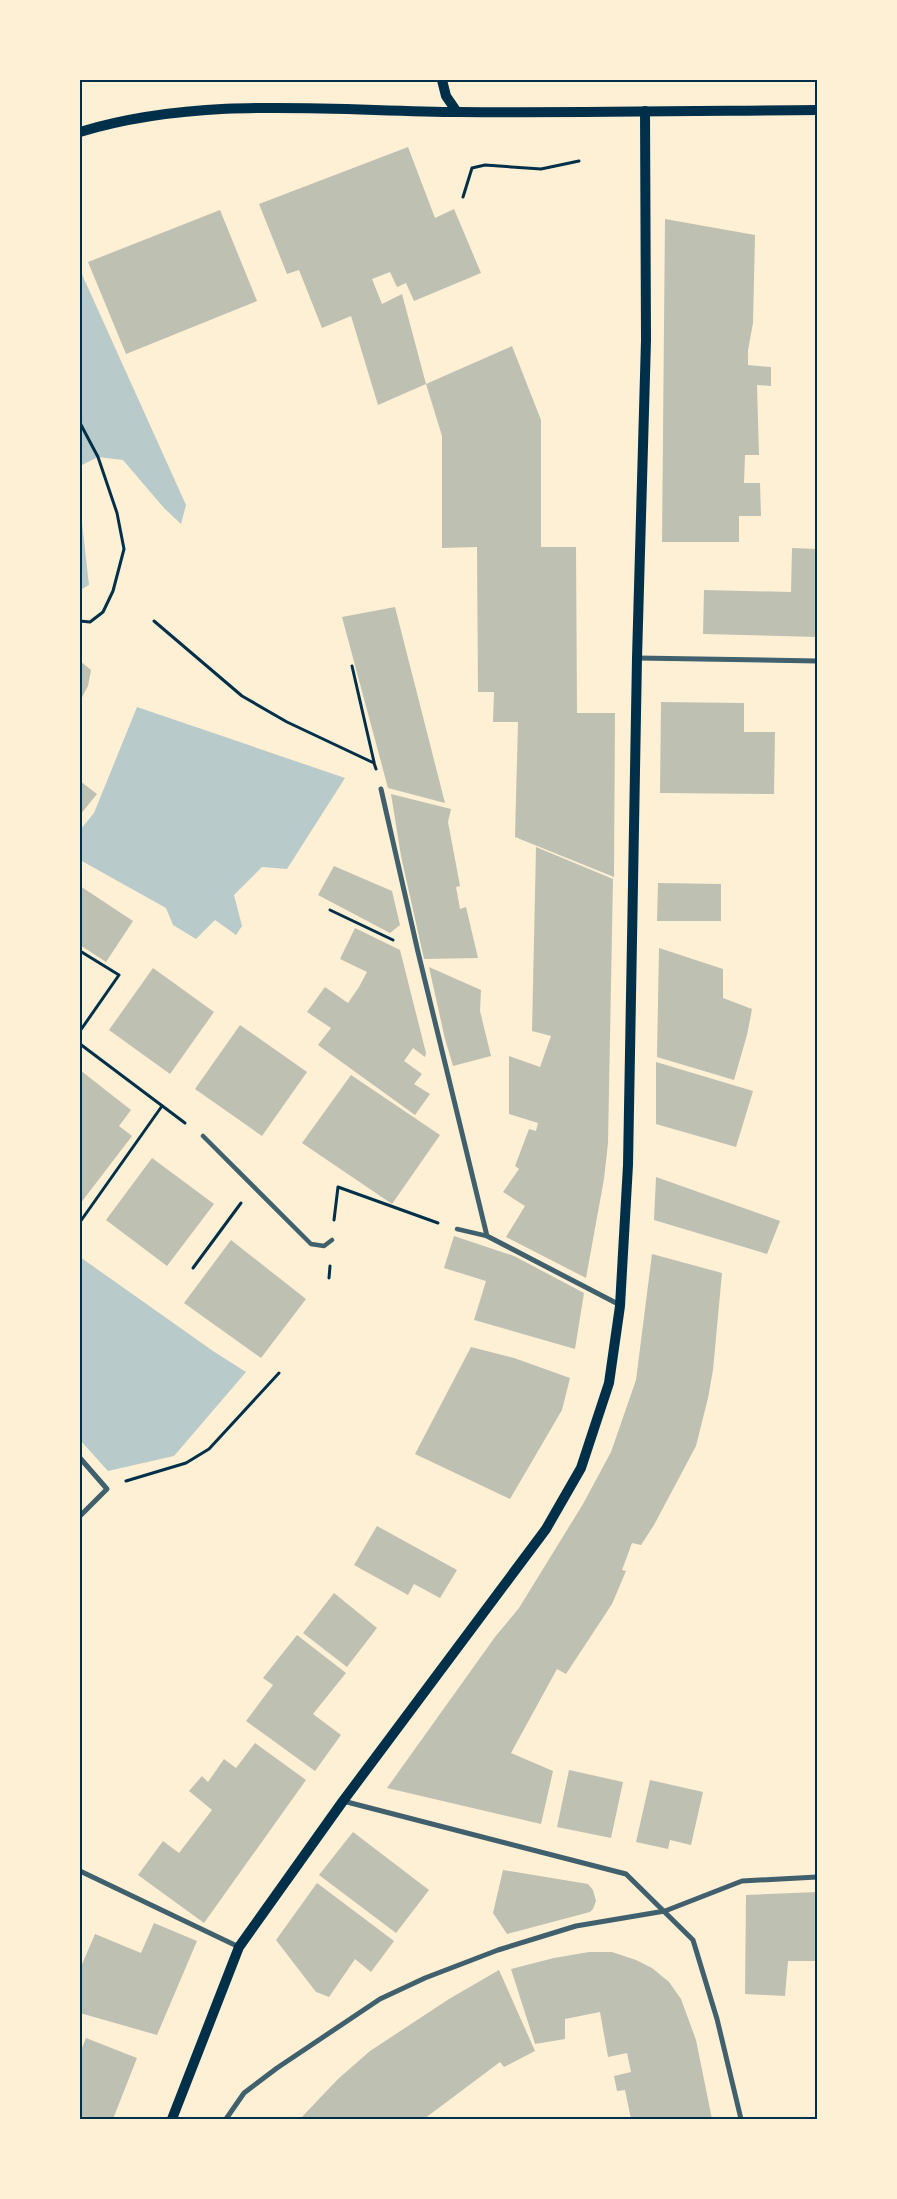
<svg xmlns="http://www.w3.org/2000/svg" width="897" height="2199" font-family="Quicksand,sans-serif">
<rect width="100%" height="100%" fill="#fdf0d5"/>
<!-- green -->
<g fill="#b9caca">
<polygon points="80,270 186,505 181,524 164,508 123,460 98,457 80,466"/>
<polygon points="80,505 89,585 80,590"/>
<polygon points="137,707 345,778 287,869 262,867 234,895 242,926 236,935 215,920 196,939 173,925 166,908 80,860 80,830 94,813"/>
<polygon points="80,1257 213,1351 246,1372 174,1456 108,1471 80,1440"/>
</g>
<!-- building -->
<g fill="#bec0b2">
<polygon points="408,147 435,218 454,209 481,273 414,301 406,283 397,287 390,272 372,279 382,304 402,294 426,384 512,346 541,420 541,547 576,547 577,713 615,713 614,877 515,837 518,722 493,722 494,692 478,692 477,547 442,548 442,436 426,384 378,405 351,316 322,328 299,270 287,274 259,204"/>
<polygon points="220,210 257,301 126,354 88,262"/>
<polygon points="665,219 755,235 753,323 748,350 748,365 771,367 771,386 757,385 759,455 745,455 744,483 760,483 761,516 739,516 739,542 662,542"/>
<polygon points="792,548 817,549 817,637 703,634 704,590 791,592"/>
<polygon points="395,607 445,803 388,788 342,617"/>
<polygon points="80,661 91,670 88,686 80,701"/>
<polygon points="661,702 744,703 744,732 775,732 774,794 660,793"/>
<polygon points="80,781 97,794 80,815"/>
<polygon points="391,794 451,809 448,822 460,886 456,887 460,909 466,907 478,958 424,959 401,856"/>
<polygon points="536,847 613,879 608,1143 604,1179 586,1278 506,1237 525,1206 503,1192 519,1169 515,1166 529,1129 536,1131 538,1123 509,1114 509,1056 540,1067 551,1036 532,1031"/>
<polygon points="334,866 392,891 400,925 390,933 318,895"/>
<polygon points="658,883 721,884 721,921 657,921"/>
<polygon points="80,886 133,921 106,962 80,945"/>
<polygon points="355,928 400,950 426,1053 425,1057 413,1048 404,1061 422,1074 414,1084 430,1094 415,1115 318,1045 331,1028 307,1012 325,987 348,1003 359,987 367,972 340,959"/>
<polygon points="659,948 723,969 723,998 752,1009 747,1035 734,1080 657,1057"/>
<polygon points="429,967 481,990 480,1011 491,1056 453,1066 445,1039"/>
<polygon points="153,968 214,1012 170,1074 109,1030"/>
<polygon points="240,1025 307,1072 262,1136 195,1089"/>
<polygon points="656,1062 753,1091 736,1147 656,1124"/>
<polygon points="80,1070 131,1110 119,1126 132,1136 80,1204"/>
<polygon points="351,1075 440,1135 392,1204 302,1143"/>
<polygon points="152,1158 214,1204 167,1266 106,1220"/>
<polygon points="656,1177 780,1221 767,1254 654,1220"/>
<polygon points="454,1236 514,1256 584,1293 575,1349 474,1320 486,1281 444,1268"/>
<polygon points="231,1240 306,1299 261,1358 184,1303"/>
<polygon points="652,1254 722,1273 713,1370 708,1398 696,1446 654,1525 641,1545 632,1543 622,1570 626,1571 612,1604 566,1674 557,1669 511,1753 553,1771 541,1824 387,1788 495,1637 519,1608 583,1504 611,1452 636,1380"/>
<polygon points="471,1347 514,1358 570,1378 562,1410 510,1499 415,1454"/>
<polygon points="377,1526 457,1570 440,1598 414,1584 408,1595 354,1565"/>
<polygon points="334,1593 377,1628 347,1667 303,1633"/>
<polygon points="297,1635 346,1673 313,1714 341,1735 315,1771 246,1721 273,1685 263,1678"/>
<polygon points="255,1743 306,1780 204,1923 138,1875 163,1841 179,1853 212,1810 189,1791 202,1776 208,1782 224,1759 236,1768"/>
<polygon points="569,1770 623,1782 611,1838 557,1827"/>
<polygon points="650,1780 703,1792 691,1845 670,1840 668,1849 636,1842"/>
<polygon points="353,1832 429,1890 396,1933 319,1875"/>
<polygon points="503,1870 588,1884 593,1890 596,1901 593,1909 590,1912 507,1934 493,1913"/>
<polygon points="317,1883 394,1941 371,1972 355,1959 329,1997 316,1992 276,1940"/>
<polygon points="817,1892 817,1961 788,1961 785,1996 745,1994 746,1895"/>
<polygon points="154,1923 197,1941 157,2035 80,2013 80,1969 95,1934 141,1953"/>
<polygon points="589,1952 612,1952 636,1960 652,1968 669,1982 681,1999 696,2040 712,2119 631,2119 625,2090 617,2091 614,2076 631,2072 627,2053 608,2057 600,2012 565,2019 565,2039 535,2044 511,1969 554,1958"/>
<polygon points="499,1970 535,2051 504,2067 500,2062 424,2119 300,2119 338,2079 370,2051 449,1999"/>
<polygon points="86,2038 137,2058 113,2119 80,2119 80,2053"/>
</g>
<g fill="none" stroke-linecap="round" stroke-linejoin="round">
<!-- path -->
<g stroke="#003049" stroke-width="3">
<polyline points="463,197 472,168 485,165 541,169 579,161"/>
<polyline points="80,423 98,457 117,513 124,549 113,591 103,612 90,622 80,621"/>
<polyline points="154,621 242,696 287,722 374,763 376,769"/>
<polyline points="352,666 374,762"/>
<polyline points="330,910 393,940"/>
<polyline points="80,951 119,975 80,1031"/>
<polyline points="80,1044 185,1123"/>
<polyline points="334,1220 338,1187 438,1223"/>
<polyline points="80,1222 162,1106"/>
<polyline points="193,1268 241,1203"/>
<polyline points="329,1278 330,1266"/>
<polyline points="126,1481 186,1463 209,1449 279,1373"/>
</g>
<!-- pedestrian -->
<g stroke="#3f606c" stroke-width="4.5">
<polyline points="203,1136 311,1244 324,1246 332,1240"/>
<polyline points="457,1229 487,1236"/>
</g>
<!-- minor -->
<g stroke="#3f606c" stroke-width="5">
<polyline points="637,658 817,661"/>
<polyline points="381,789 418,952 487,1236 620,1305"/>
<polyline points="80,1458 107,1489 80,1516"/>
<polyline points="343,1801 626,1874 693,1940 717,2019 741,2119"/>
<polyline points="80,1871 239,1947"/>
<polyline points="226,2119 244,2093 277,2068 380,1999 425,1978 498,1950 576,1926 665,1911 742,1881 817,1877"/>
</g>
<!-- secondary -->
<g stroke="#003049" stroke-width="10">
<polyline points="442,80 446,96 457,112"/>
<path d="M80,132C203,95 332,111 459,112C578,113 698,111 817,110"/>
<polyline points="172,2119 239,1947 343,1801 546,1529 581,1468 609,1383 620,1306 628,1165 637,658 646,340 645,111"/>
</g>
</g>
<!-- border -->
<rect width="897" height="2199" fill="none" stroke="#fdf0d5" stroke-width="162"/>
<rect x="81" y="81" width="735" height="2037" fill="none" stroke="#003049" stroke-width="2"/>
</svg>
